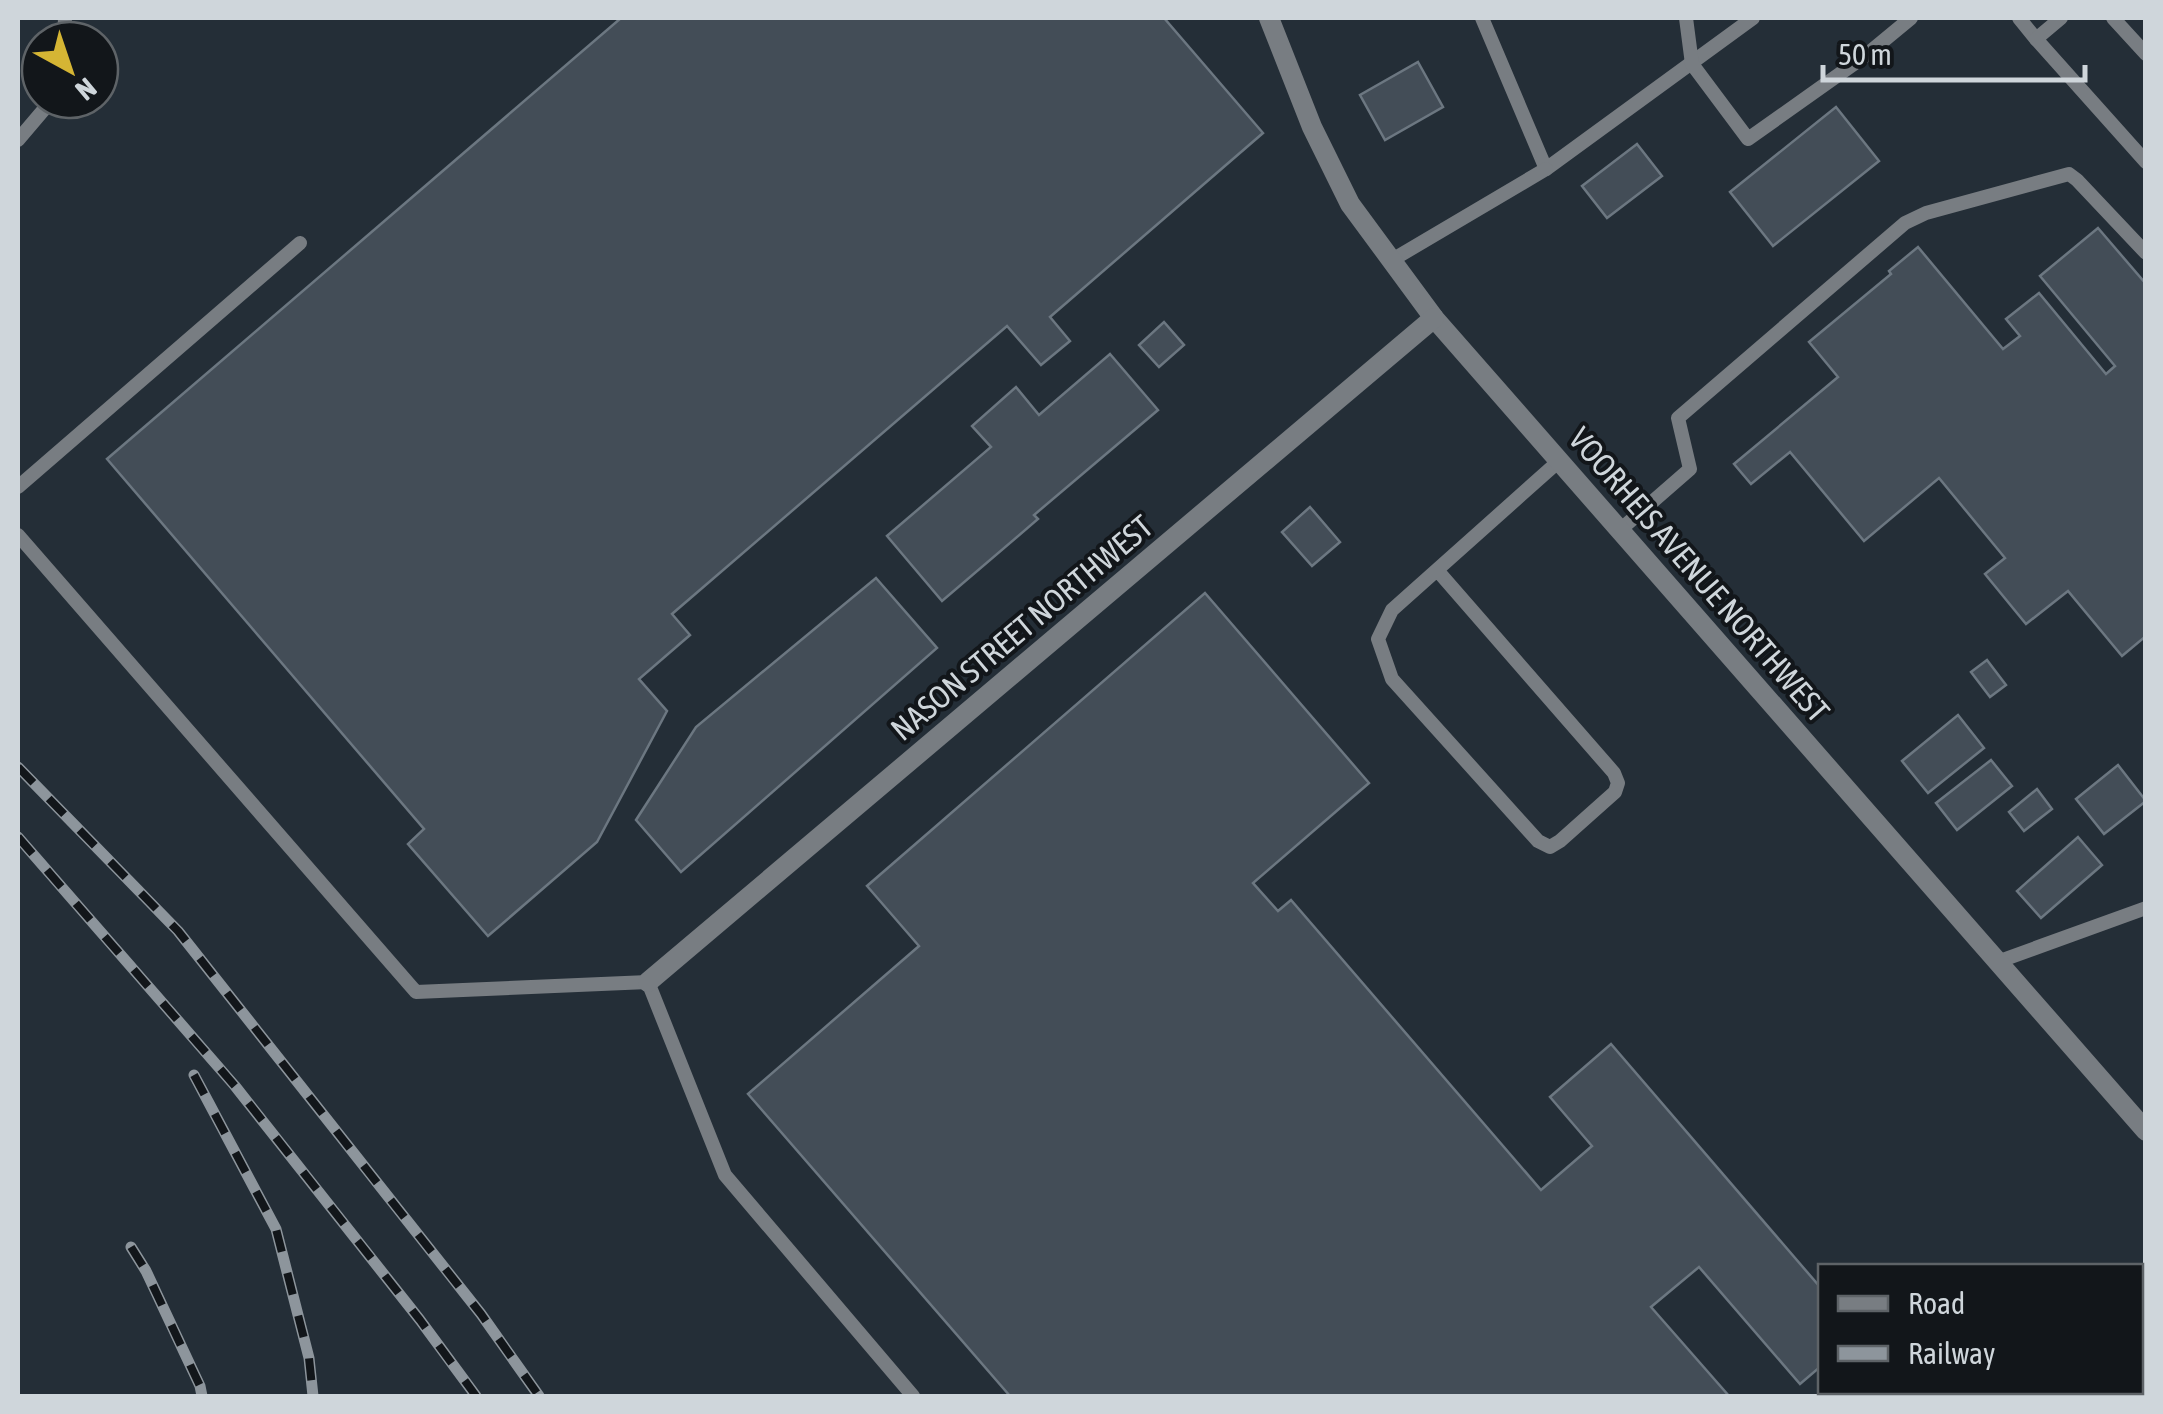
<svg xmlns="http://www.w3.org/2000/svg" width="2163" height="1414" font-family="'Asap Condensed',sans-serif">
<rect width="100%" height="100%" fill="#242e37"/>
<!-- building -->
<g fill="#434d57" stroke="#6c7781" stroke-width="2.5">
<polygon points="621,18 1164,18 1263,133 1050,317 1070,341 1041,365 1007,326 672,614 690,635 639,679 667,711 597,842 488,936 408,844 424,829 107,459"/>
<polygon points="1418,62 1443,107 1385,140 1360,95"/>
<polygon points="1836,107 1879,161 1773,246 1730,192"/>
<polygon points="1637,144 1662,176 1607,218 1582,186"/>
<polygon points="2098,228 2146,284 2146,636 2122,656 2068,591 2026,624 1985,574 2005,558 1939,478 1864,541 1790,452 1751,484 1734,464 1838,377 1809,342 1891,274 1889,271 1918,247 2003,349 2020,336 2006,319 2039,293 2106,374 2115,366 2040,276"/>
<polygon points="1164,322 1184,345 1159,367 1139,345"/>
<polygon points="1110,354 1158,410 1034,515 1038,519 942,601 887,536 991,447 972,426 1016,387 1039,415"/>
<polygon points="1310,507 1340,542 1312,566 1282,532"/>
<polygon points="876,578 937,648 681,872 636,820 696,727"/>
<polygon points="1205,593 1369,783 1253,883 1278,911 1291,900 1541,1190 1592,1146 1550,1097 1611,1044 1820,1287 1820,1367 1800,1384 1699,1267 1651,1307 1729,1396 1010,1396 748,1094 919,946 867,886"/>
<polygon points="1987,660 2006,685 1990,697 1971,672"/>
<polygon points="1958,715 1984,748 1928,793 1902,761"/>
<polygon points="1991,760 2012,786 1957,830 1936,803"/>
<polygon points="2118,765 2146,801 2104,834 2076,799"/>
<polygon points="2037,789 2052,809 2024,831 2009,812"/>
<polygon points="2078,837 2102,865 2041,918 2017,891"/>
</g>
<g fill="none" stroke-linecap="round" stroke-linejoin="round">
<!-- lane -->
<g stroke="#787d82" stroke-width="14">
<polyline points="1482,18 1546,169 1753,18"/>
<polyline points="1686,18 1692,64 1748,139 1865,56 1911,18"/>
<polyline points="2019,18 2036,39"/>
<polyline points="2061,18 2036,39 2146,162"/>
<polyline points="2113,18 2146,54"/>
<polyline points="64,40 65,18"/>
<polyline points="18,140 52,100"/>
<polyline points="1392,260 1546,169"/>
<polyline points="18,487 300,243"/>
<polyline points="1620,530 1690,469 1678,418 1905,223 1926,213 2069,174 2077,180 2146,253"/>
<polyline points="18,535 416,992 648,982 725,1175 913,1396"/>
<polyline points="1437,570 1614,773 1618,783 1615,792 1560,841 1550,847 1538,841 1392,679 1378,639 1392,610 1559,461"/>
<polyline points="1997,962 2146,908"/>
</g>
<!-- street -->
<g stroke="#787d82" stroke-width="20">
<polyline points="1269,18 1312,127 1350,204 1434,318 2146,1131"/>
<polyline points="648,982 1434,318"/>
</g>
<!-- rail casing -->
<g stroke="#8d959c" stroke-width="11">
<g id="rail">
<polyline points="18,767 178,931 481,1314 539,1396"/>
<polyline points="18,837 235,1086 420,1320 476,1396"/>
<polyline points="194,1075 276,1229 309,1358 313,1396"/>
<polyline points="131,1247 146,1271 200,1386 202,1396"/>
</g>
</g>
<!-- rail -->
<use href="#rail" stroke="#12161a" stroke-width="8" stroke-dasharray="22" stroke-linecap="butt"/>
</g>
<g text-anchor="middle" stroke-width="8" stroke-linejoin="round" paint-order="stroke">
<!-- street labels -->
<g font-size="32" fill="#cfd6db" stroke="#12161a">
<text transform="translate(1699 575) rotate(49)" y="11">VOORHEIS AVENUE NORTHWEST</text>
<text transform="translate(1022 628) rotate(-40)" y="11">NASON STREET NORTHWEST</text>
</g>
</g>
<!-- border -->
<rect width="2163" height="1414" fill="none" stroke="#cfd6db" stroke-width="40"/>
<!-- legend -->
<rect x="1818" y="1264" width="325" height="130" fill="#12161a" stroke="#5e6367" stroke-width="2.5"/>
<rect x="1838" y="1296" width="50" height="15" fill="#787d82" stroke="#5e6367" stroke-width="2.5"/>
<text x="1908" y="1314" font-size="30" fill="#cfd6db">Road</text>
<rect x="1838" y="1346" width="50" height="15" fill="#8d959c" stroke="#5e6367" stroke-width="2.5"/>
<text x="1908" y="1364" font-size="30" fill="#cfd6db">Railway</text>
<!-- north arrow -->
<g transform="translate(70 70) rotate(140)"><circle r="48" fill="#12161a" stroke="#5e6367" stroke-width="2.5"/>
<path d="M0-8L18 38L0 25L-18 38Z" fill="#d5b534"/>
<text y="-15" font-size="28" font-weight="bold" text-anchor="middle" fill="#cfd6db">N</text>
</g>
<!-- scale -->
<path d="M1823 65v15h262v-15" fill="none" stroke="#cfd6db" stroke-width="5"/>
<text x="1838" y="65" font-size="30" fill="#cfd6db" stroke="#12161a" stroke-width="8" paint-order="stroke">50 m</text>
</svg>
